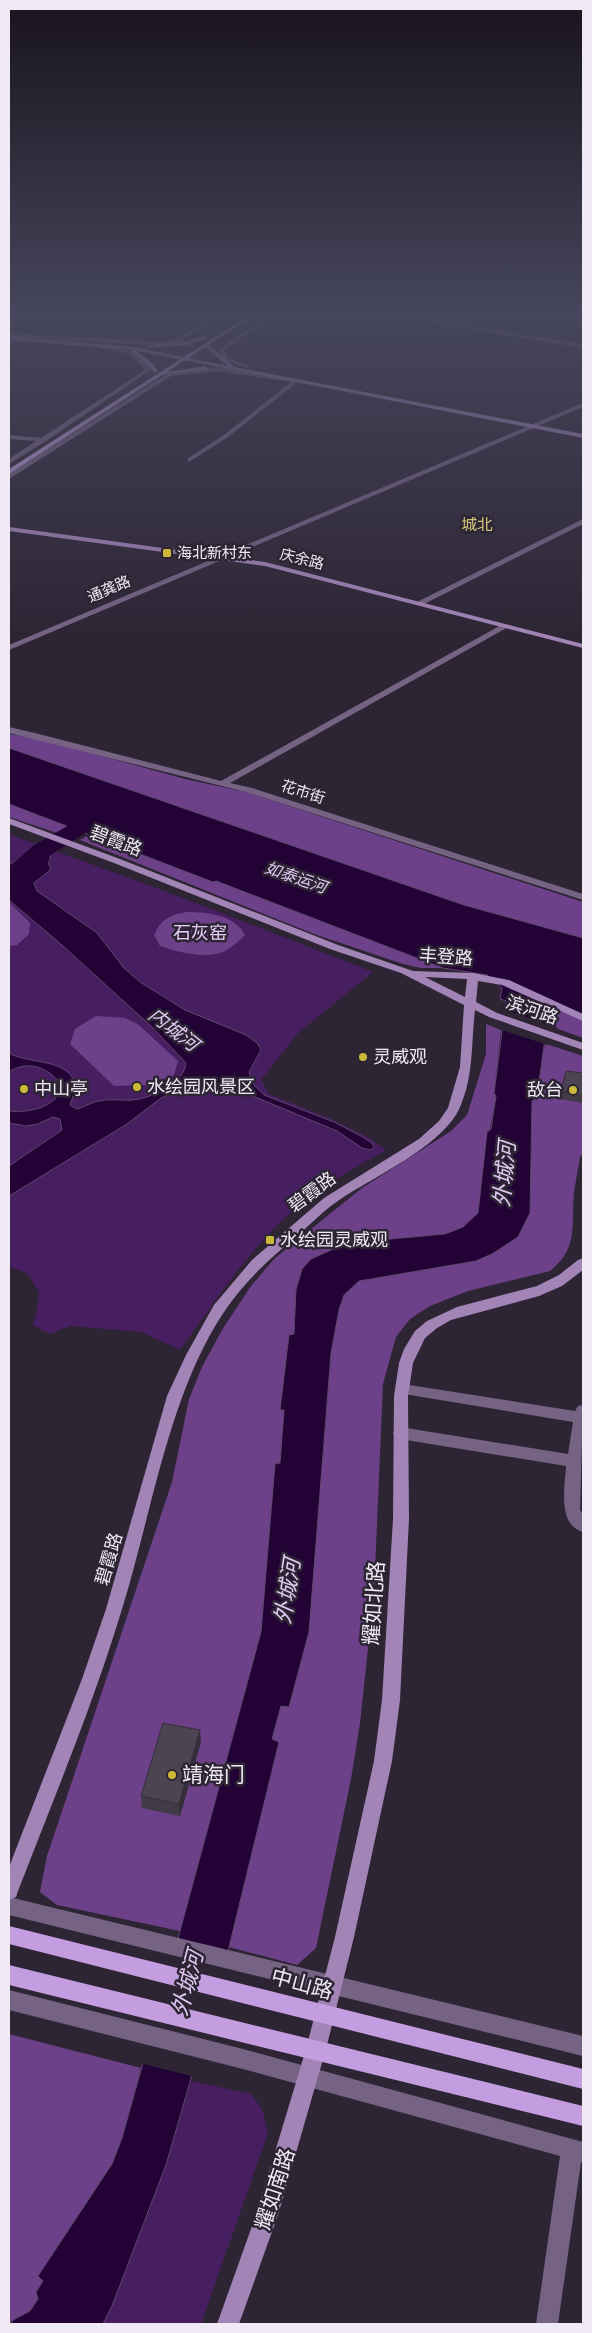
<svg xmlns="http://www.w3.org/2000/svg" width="592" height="2333" font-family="'Nunito Sans','Noto Sans SC',sans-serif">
<rect width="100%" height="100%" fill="#2d2534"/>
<!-- green -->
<g fill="#471e60">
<path d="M9,834L178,896L373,972L298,1033L261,1080L269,1094L333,1120L371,1139L386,1150C351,1169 317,1190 287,1216C245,1255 213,1304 180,1350L141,1332L70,1326L50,1334L33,1325L37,1311L39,1292L27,1273L9,1267Z"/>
<polygon points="191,2081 251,2094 262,2109 268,2133 201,2324 103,2324 112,2306 166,2165"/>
</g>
<!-- forest -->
<g fill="#6c4189">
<polygon points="9,734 40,739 185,779 246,792 583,902 583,938 464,905 9,748"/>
<polygon points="9,804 69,826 57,833 9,817"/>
<polygon points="90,834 213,882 216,880 443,968 421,968 403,964 314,934 80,840"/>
<polygon points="9,902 30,923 29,934 17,945 9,946"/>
<path d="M187,912C207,912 235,915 245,935C239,941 231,948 223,952C204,959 177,952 160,946L154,935C161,919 170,915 187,912Z"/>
<polygon points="552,1011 583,1014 583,1038 558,1029 548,1017"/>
<polygon points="96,1016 125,1018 138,1024 178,1061 174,1075 147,1085 114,1086 70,1044 75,1029"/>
<polygon points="486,1024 501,1030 494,1093 496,1095 483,1168 478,1213 462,1228 445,1234 347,1243 312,1259 302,1269 296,1290 294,1334 289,1335 280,1409 284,1410 280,1463 275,1464 261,1632 180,1931 57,1905 40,1892 47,1856 172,1482 189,1399 202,1367 222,1330 251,1286 275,1258 362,1188 451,1131 467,1115 486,1054"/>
<path d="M546,1044L583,1056V1153L580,1157C578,1168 576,1180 574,1192C571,1225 579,1248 550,1271L468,1291L430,1306L410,1319L396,1337L383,1384L374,1593L360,1723L351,1779L316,1948L297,1965L229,1947L279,1742L272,1739L281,1705L289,1707L323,1458L331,1353L339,1310L344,1295L359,1281L476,1261L530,1213L532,1101L537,1097L542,1054Z"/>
<polygon points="9,2034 141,2068 122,2138 112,2164 38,2276 43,2281 36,2292 38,2299 30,2311 13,2320 10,2324"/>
</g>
<!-- water -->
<g fill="#230235" stroke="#60486e">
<polygon points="9,748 464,905 583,938 583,1014 553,1011 548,1017 537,1097 532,1101 530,1213 518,1237 492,1254 476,1261 359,1281 344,1295 339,1310 331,1353 309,1632 289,1707 281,1706 272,1739 279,1742 229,1947 166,2165 112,2306 103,2324 10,2324 13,2320 30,2311 38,2299 36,2292 43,2281 38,2276 112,2164 122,2138 180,1931 261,1632 275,1464 280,1463 284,1410 280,1410 289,1335 294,1334 296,1290 302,1269 311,1259 347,1243 445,1234 463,1227 478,1213 487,1132 491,1129 496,1096 494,1093 506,1001 500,999 502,988 487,975 443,968 216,881 213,882 9,804"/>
<path d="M33,851H41L51,857L48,864L51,867L49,871L34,883L37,891L97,933L124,968L140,982L185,1010L246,1035L258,1044L261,1050L249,1072L252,1083L264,1095L334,1122L361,1136L372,1143L374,1147L371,1150L362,1148L337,1131L248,1094L217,1085L192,1084L161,1098L127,1124L9,1196V1166L62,1130L60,1119L53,1117L38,1124L26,1126L9,1123V1111C28,1113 55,1108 62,1088C57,1075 39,1064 25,1066C20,1066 14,1070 9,1071V1053C26,1064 72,1058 75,1086C75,1092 72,1099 70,1105L77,1109C84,1107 92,1102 99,1101C112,1098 126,1102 139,1099C157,1095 184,1083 186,1063L152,1027L63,946L9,900V865Z"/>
</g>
<!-- pier -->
<g fill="#2d2534">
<polygon points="501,1009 550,1025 548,1045 499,1029"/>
<polygon points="175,1941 230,1954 195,2077 140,2063"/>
</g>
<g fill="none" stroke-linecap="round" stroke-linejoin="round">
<!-- river -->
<polygon fill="#230235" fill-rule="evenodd" points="102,808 109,810 112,814 109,818 49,856 17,883 9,885 9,867 33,846 95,810"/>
<!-- street -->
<g fill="#766384" fill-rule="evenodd">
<polygon points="223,310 229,310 181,341 164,346 9,337 9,333 164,342 177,339"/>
<polygon points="276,310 282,310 224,350 228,358 248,366 248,368 224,360 219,349"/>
<polygon points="359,310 372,310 583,344 583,348"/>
<polygon points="101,345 134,352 151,370 46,441 9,464 9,459 36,441 9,439 9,435 41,438 145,370 130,354 99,348"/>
<polygon points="217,367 299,381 228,437 189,462 187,459 224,435 291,382 217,371 171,376 9,479 9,474 168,373"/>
<polygon points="583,403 583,407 9,650 9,645"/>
<polygon points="583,519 583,524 422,605 415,603"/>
<polygon points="503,624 510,626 230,783 252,788 583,894 583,900 246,792 9,733 9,727 39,734 221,781"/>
<path d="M403,1384L575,1411L578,1406L583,1405L580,1510L583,1514V1532C557,1525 565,1486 566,1466L400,1439L395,1437L393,1433L395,1429L400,1427L568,1454L573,1422L398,1393L396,1389L398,1385Z"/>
<polygon points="9,1897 583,2036 583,2056 9,1915"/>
<polygon points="9,1990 243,2049 583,2142 583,2162 581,2162 558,2324 536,2324 560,2156 243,2069 9,2010"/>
</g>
<!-- secondary -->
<g fill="#a284b7" fill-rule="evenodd">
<polygon points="206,335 208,338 188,345 147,348 144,346 187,341"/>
<polygon points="9,336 134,347 228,366 205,347 207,344 235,367 583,434 583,438 137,351 154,365 158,371 155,373 131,350 9,340"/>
<polygon points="206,366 208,369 163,375 160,373"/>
<polygon points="9,527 265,562 583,644 583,648 265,566 9,531"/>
<path d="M9,818L120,859L338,945L413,971L473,973L509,980L583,1014V1021L502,985L478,981L476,1002L497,1013L583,1043V1050L489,1017L475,1010C471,1044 474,1075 460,1107C443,1147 370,1178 335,1203C322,1212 311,1224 299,1234C272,1257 244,1281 224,1312C168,1396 152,1513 122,1609C93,1705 54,1798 18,1891L16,1897L9,1900V1867L82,1679L106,1609L167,1396L186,1355L214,1305L252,1260L324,1198L419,1139L439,1121L448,1108L460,1067L464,1005L401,973L330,949L114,863L9,824ZM425,977L467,979L465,997Z"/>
<polygon points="583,1258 583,1270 562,1286 539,1296 451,1320 437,1328 425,1338 413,1363 408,1396 409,1519 400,1700 392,1761 354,1937 326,2049 278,2215 239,2324 217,2324 256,2215 306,2049 335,1937 374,1761 382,1700 393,1519 394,1396 399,1363 404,1349 415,1331 427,1321 457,1307 537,1286 559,1275 578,1260"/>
</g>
<!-- primary -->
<g fill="#c39ddf" fill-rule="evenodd">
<polygon points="257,310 263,310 9,474 9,469"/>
<polygon points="9,1926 583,2069 583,2089 9,1944"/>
<polygon points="9,1965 583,2106 583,2126 9,1985"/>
</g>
</g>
<!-- wall -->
<g fill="#413a47">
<polygon points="583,1073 583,1103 560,1099 561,1091"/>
<polygon points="201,1742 180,1816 142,1808 141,1796"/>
</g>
<!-- shaded-wall -->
<polygon fill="#352f3a" points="200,1730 201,1742 180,1816 179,1804"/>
<!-- building -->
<g fill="#4c4353" stroke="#352f3a">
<polygon points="566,1071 583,1073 583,1095 561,1091"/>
<polygon points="163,1723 200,1730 179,1804 141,1796"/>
</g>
<!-- sky -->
<linearGradient id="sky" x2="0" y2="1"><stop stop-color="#19141d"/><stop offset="0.49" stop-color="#46465c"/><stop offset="1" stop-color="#46465c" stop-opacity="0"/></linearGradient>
<rect width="592" height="637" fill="url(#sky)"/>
<!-- markers -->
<g fill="#ccb938" stroke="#2d2534" stroke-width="2">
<rect x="162" y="548" width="10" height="10" rx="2.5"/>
<circle cx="363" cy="1057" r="5"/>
<circle cx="137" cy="1087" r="5"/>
<circle cx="24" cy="1089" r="5"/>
<circle cx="573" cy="1090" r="5"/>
<rect x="265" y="1235" width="10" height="10" rx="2.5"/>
<circle cx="172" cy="1775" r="5"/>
</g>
<g text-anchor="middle" stroke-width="5" stroke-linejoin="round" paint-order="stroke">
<!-- far-poi labels -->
<g font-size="15" fill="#efeaf4" stroke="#2d2534" text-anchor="start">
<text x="177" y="558">海北新村东</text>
</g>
<!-- far-street labels -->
<g font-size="15" fill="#efeaf4" stroke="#2d2534">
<text transform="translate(302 559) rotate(14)" y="5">庆余路</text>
<text transform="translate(109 589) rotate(-23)" y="5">通龚路</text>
<text transform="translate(303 792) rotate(18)" y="5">花市街</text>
</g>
<!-- far-quarter labels -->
<g font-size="16" fill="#d2c677" stroke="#2d2534">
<text x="477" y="530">城北</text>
</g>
<!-- far-water labels -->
<g font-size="16" font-style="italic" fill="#e0c9f1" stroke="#2d2534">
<text transform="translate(296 877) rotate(19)" y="6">如泰运河</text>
</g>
<!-- street labels -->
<g font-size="18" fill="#efeaf4" stroke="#2d2534">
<text transform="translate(116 841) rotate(21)" y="6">碧霞路</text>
<text transform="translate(446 957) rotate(4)" y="6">丰登路</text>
<text transform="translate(532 1010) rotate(19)" y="6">滨河路</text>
<text transform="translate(312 1192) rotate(-37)" y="6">碧霞路</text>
<text transform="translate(109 1559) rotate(-74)" y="6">碧霞路</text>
</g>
<!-- park labels -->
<g font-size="18" fill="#e7d0f9" stroke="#2d2534">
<text x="200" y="939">石灰窑</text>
</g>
<!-- poi labels -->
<g font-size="18" fill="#efeaf4" stroke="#2d2534" text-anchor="start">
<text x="373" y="1063">灵威观</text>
<text x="147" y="1093">水绘园风景区</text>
<text x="34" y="1095">中山亭</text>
<text x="563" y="1096" text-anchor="end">敌台</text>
<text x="280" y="1246">水绘园灵威观</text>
</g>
<!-- water labels -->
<g font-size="19" font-style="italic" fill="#e0c9f1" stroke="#2d2534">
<text transform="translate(174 1029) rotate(38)" y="7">内城河</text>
</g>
<!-- near-street labels -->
<g font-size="21" fill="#efeaf4" stroke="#2d2534">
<text transform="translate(374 1603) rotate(-86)" y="7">耀如北路</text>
<text transform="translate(302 1984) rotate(15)" y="7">中山路</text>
<text transform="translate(275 2189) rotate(-72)" y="7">耀如南路</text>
</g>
<!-- near-poi labels -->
<g font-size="21" fill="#efeaf4" stroke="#2d2534" text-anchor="start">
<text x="182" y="1782">靖海门</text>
</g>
<!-- near-water labels -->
<g font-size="22" font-style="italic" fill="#e0c9f1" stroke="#2d2534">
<text transform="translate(504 1174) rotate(-85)" y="8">外城河</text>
<text transform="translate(287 1591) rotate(-81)" y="8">外城河</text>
<text transform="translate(187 1983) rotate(-75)" y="8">外城河</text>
</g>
</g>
<!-- border -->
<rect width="592" height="2333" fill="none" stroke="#efeaf4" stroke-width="20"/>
</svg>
